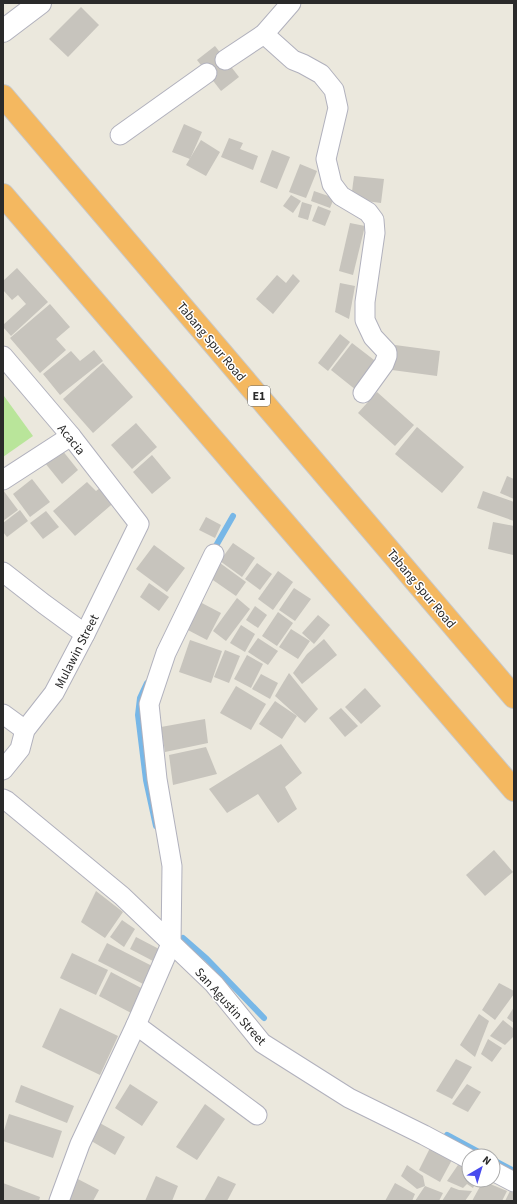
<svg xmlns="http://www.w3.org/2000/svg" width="517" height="1204" font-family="'Source Sans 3',sans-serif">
<rect width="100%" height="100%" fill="#ebe8dd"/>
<!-- pitch -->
<polygon fill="#b9e59a" points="4,396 33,436 3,457 3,397"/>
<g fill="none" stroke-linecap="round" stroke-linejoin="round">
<!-- stream -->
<g stroke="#77b7e7" stroke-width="6">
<polyline points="213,551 233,516"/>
<polyline points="147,683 140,698 138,715 146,780 156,826"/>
<polyline points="183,938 207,959 264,1018"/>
<polyline points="447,1135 486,1156"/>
<polyline points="493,1160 514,1171"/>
</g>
</g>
<!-- building -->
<g fill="#c7c4bd">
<polygon points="81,7 99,25 68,57 49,39"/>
<polygon points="215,46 239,77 221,91 197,60"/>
<polygon points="184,124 202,132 190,159 172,152"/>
<polygon points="229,138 243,143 240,149 258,156 253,170 221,157"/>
<polygon points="201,140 220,152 206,176 186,165"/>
<polygon points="272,150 290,157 277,189 260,182"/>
<polygon points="300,164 317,171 306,198 289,192"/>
<polygon points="354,176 384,179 381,203 351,199"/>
<polygon points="314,191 334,198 330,208 311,201"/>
<polygon points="291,195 301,201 293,213 283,206"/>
<polygon points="302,202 312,205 308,220 298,217"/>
<polygon points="318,206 331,211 325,226 312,221"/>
<polygon points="350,223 365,226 353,275 339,271"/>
<polygon points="17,268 48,302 11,336 3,327 3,325 26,304 18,295 12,300 3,290 3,281"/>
<polygon points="293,274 300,281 273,314 256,299 277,275 286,283"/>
<polygon points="340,283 355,286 349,319 335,312"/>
<polygon points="50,304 70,327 56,339 66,350 40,373 10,338"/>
<polygon points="340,334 350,342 328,371 318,363"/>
<polygon points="352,343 378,363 356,390 331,370"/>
<polygon points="395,345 440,351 437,376 392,370"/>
<polygon points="94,350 103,361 60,395 43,374 71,351 80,361"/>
<polygon points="103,363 133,397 93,433 63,399"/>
<polygon points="377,392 414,425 395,446 358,413"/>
<polygon points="136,423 157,447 132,469 111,445"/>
<polygon points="417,427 464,467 442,493 395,454"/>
<polygon points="62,450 78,470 62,484 45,463"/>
<polygon points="152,455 171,478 152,494 133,472"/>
<polygon points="507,476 514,479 514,499 500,493"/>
<polygon points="32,479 50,502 30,517 13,494"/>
<polygon points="87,482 96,491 104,485 117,500 75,536 53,511"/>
<polygon points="3,490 18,510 3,521"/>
<polygon points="483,491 514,502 514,521 477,508"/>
<polygon points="20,510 28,521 7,537 3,532 3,523"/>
<polygon points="46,511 59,527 43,539 30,523"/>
<polygon points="206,517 221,525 215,538 199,530"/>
<polygon points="493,522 514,526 513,555 488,549"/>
<polygon points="233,543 255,558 242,577 220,561"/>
<polygon points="154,545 185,568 167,592 136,569"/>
<polygon points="220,563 246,582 236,596 210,578"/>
<polygon points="257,563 272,574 260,590 245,579"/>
<polygon points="278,571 293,582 273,610 258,599"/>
<polygon points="149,583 169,597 159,611 140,597"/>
<polygon points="294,588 311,599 295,621 279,610"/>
<polygon points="237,598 250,609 226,641 213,631"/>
<polygon points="198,601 221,613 207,640 184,628"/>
<polygon points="255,606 267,615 258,628 246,620"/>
<polygon points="278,612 293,623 277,646 262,636"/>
<polygon points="318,615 330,625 314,644 302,633"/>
<polygon points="241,625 255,634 245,652 230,643"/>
<polygon points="291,629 310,641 298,659 279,647"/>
<polygon points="258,638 278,651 268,665 248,652"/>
<polygon points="324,639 337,655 302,684 293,673 307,654"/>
<polygon points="190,640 222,651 211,683 179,672"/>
<polygon points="225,650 240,656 229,683 214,677"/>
<polygon points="247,655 263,664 251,688 234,679"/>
<polygon points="289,673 318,709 305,723 275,696"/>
<polygon points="261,674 278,683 270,699 252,689"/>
<polygon points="236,686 266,704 251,730 220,713"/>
<polygon points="365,688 381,706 361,724 345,707"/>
<polygon points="275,701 297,716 282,739 259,724"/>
<polygon points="341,708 358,726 345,737 329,718"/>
<polygon points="205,719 208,743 165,752 161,727"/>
<polygon points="281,744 302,773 285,787 297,809 278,823 258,794 227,813 209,789"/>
<polygon points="206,747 217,774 173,785 169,755"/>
<polygon points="494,850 513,872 485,896 466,875"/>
<polygon points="96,891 123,912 105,938 81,922"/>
<polygon points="122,920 135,929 124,947 110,937"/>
<polygon points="136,937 159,949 153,961 130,949"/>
<polygon points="107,943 156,968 147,986 98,961"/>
<polygon points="72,953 108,970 96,995 60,978"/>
<polygon points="111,972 145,990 133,1014 99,996"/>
<polygon points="499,983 514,991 514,994 495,1020 482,1010"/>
<polygon points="514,1007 514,1023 507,1018"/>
<polygon points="60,1008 118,1036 100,1075 42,1047"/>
<polygon points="479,1014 489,1021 475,1057 460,1045"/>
<polygon points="503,1020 514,1029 514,1036 505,1045 490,1036"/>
<polygon points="488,1039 502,1048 492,1062 481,1054"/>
<polygon points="456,1059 472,1067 452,1099 436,1091"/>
<polygon points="130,1084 158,1102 142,1126 115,1108"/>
<polygon points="467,1084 481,1092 468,1112 452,1104"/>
<polygon points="21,1085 74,1106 67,1123 15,1102"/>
<polygon points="205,1104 225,1119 197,1160 176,1147"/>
<polygon points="9,1114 62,1131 53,1158 3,1141 3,1134"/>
<polygon points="98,1122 125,1137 115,1155 88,1139"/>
<polygon points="431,1146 453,1158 440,1182 419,1170"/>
<polygon points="460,1162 469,1167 469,1180 477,1180 473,1188 467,1184 463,1188 447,1181"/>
<polygon points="407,1165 423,1176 425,1186 443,1193 439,1201 415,1201 425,1186 417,1189 401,1176"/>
<polygon points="156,1176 178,1186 172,1201 145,1201"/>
<polygon points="218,1176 236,1184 227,1201 204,1201"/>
<polygon points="74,1177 99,1190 93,1201 65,1201"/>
<polygon points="483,1181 507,1191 502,1201 472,1201"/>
<polygon points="3,1183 40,1197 39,1201 3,1201"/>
<polygon points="395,1183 415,1194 412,1201 385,1201"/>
<polygon points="451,1187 459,1190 472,1191 465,1201 442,1201"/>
<polygon points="510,1191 514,1193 514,1201 505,1201"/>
</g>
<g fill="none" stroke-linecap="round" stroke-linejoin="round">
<!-- minor casing -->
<g stroke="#b1b1bd" stroke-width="21">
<g id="minor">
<polyline points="264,34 293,60 303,64 321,74 334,90 338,108 326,159 332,184 341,196 368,212 374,220 375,233 365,302 365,320 373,337 387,352 387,356 384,364 363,393"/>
<polyline points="225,60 264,34 291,3"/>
<polyline points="120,135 207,73"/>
<polyline points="3,356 71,436 139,524 85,634 54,693 25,730 20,749 3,770"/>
<polyline points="3,480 71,436"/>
<polyline points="3,572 44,604 85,634"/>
<polyline points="3,714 25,730"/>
<polyline points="3,799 7,801 122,896 214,984 262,1043 349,1098 424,1135 469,1159"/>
<polyline points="136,1025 257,1115"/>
<polyline points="493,1171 514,1182"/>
<polyline points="59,1201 80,1144 136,1025 171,944 172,866 157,779 149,704 166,653 214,554"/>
</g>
</g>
<!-- secondary casing -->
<g stroke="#b1b1bd" stroke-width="24">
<polyline id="secondary" points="3,31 40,3"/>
</g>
<!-- motorway casing -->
<g stroke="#c8c8c8" stroke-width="24">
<g id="motorway">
<polyline points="3,96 514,697"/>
<polyline points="3,195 514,790"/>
</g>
</g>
<!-- minor -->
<use href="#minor" stroke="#fff" stroke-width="19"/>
<!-- secondary -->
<use href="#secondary" stroke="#fff" stroke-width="22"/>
<!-- motorway -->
<use href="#motorway" stroke="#f4b860" stroke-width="22"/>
</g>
<g text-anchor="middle" stroke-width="3" stroke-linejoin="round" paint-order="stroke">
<!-- shield labels -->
<rect fill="#fff" stroke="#6a6a6a" stroke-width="1" x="248" y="386" width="22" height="20" rx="3"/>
<g font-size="12" font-weight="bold" fill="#2a2a2a">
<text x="259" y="400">E1</text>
</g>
<!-- street labels -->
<g font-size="13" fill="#2a2a2a" stroke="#fff">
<text transform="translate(212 341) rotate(50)" y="5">Tabang Spur Road</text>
<text transform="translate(72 439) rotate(51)" y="5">Acacia</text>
<text transform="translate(422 588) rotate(50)" y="5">Tabang Spur Road</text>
<text transform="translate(76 651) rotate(-63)" y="5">Mulawin Street</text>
<text transform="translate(231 1006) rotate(48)" y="5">San Agustin Street</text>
</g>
</g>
<!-- border -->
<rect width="517" height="1204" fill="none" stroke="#2a2a2a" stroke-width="8"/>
<!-- north arrow -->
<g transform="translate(481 1168) rotate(38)"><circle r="19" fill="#ffffff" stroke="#aaaaaa"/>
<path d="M0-3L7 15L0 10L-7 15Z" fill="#484bee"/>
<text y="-6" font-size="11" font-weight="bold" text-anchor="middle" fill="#2a2a2a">N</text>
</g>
</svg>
